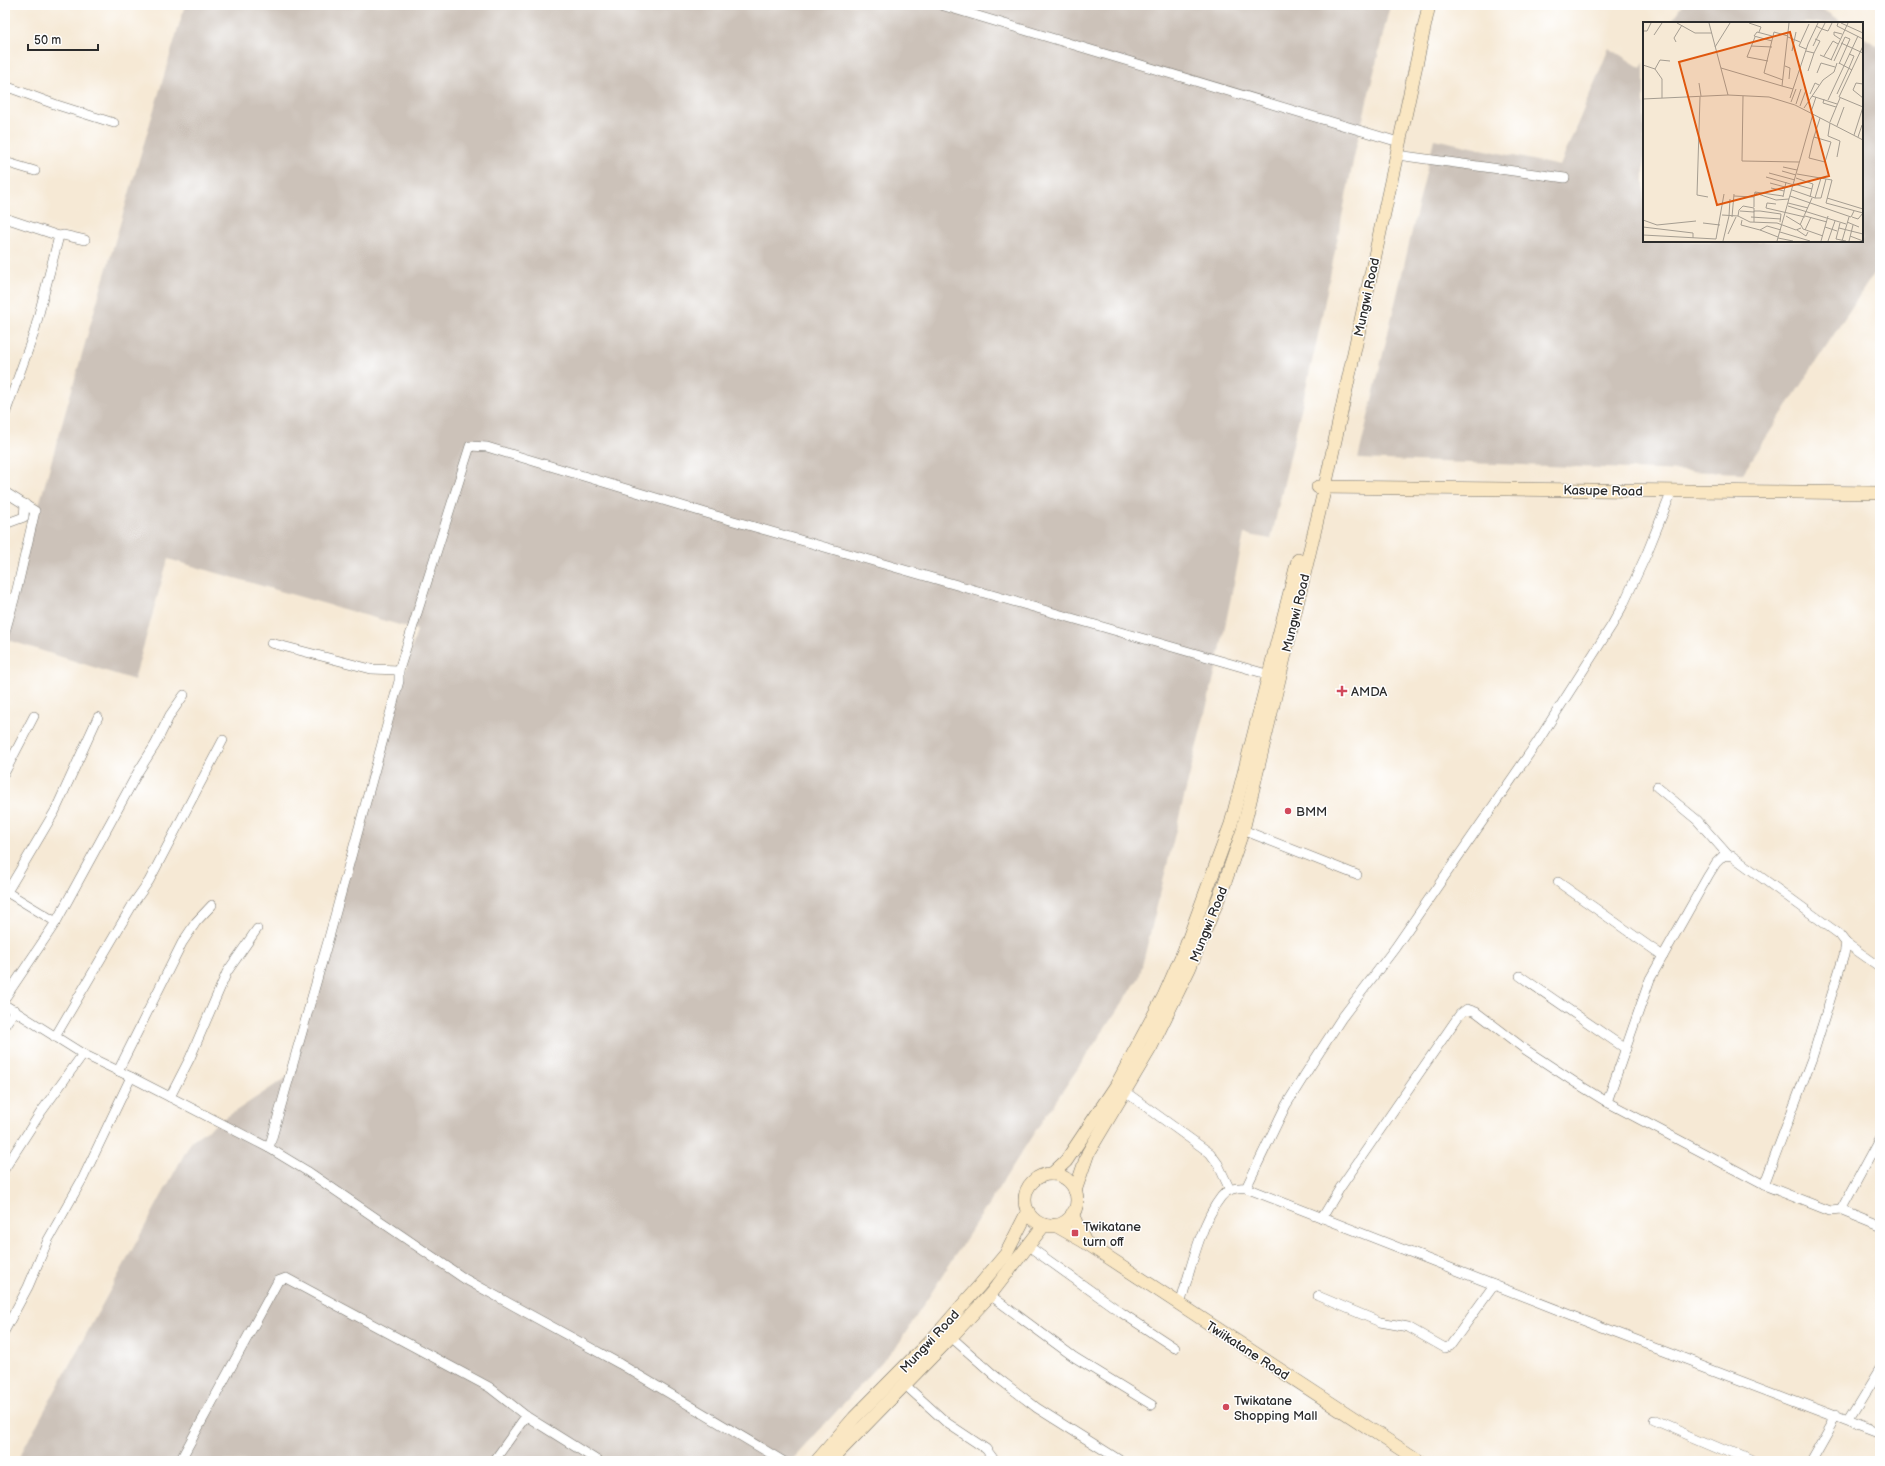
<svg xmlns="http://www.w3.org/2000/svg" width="1885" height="1466" font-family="'Balsamiq Sans',sans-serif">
<rect width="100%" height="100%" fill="#fff"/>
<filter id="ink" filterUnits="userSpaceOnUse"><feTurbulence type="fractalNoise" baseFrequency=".025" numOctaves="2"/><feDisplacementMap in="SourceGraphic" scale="8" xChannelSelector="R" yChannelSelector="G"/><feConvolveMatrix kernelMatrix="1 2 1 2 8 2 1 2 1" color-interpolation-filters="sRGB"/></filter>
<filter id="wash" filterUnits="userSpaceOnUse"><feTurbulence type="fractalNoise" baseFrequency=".012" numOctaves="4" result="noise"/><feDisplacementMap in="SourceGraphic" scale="16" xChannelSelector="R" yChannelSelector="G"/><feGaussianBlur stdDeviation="0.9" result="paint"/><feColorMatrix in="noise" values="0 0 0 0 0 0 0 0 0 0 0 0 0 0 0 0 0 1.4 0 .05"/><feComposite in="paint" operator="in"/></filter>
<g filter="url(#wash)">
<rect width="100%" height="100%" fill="#f6e9d5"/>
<!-- industrial -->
<g fill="#ccc2b9">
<polygon points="185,5 1390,5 1355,152 1317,340 1271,539 1244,534 1217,665 1139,978 1034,1133 899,1343 791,1461 17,1461 192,1140 290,1075 417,630 168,559 134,680 5,639 5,624 94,312"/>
<polygon points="1682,5 1816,5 1843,23 1670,23"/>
<polygon points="1862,36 1880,48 1880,264 1743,473 1358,459 1434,139 1560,166 1609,48 1641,68 1644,63 1644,241 1862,241"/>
</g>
</g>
<g filter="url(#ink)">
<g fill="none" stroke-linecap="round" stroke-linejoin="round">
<!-- street casing -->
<g stroke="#726e66" stroke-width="10">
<g id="street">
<polyline points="941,5 1392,140"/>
<polyline points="5,86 57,105 114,123"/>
<polyline points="1397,155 1565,178"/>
<polyline points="5,162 35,171"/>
<polyline points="5,218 59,236 63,235 85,240"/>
<polyline points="5,414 34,333 59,236"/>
<polyline points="5,492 35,511 17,589 5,632"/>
<polyline points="5,524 24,517 25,504"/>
<polyline points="271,643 371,669 399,670"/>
<polyline points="5,772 34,716"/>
<polyline points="1657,787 1697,820 1728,855"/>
<polyline points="1243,830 1357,875"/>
<polyline points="1558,882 1663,956"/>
<polyline points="5,891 56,922"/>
<polyline points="7,892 55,811 98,717"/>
<polyline points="1520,976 1626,1049"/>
<polyline points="5,998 56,922 138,772 155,745 170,715 184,695"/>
<polyline points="5,1005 83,1054 131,1077 269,1148 307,1171 465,1279 620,1364 783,1461"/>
<polyline points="5,1025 15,1010"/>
<polyline points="55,1037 133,904 149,881 223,740"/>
<polyline points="118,1071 182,943 196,922 212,905"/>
<polyline points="1120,1088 1210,1153 1218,1164 1230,1190"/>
<polyline points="170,1097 190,1058 227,972 257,929"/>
<polyline points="1607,1102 1650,979 1708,876 1716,863 1724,855 1732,856 1839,934 1846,943 1880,967"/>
<polyline points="269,1148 328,941 399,681 399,670 470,446 487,447 706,513 1270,675"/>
<polyline points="5,1168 41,1112 83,1054"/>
<polyline points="1764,1185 1812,1058 1844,955 1846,943"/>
<polyline points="1246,1188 1286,1105 1306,1073 1341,1019 1395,948 1538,741 1612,625 1624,603 1647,553 1672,491"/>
<polyline points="1841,1210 1880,1138"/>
<polyline points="1322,1218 1340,1188 1460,1014 1467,1009 1476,1012 1526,1050 1576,1083 1607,1102 1764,1185 1830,1211 1841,1210 1880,1226"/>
<polyline points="1027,1245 1122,1313 1175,1348"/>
<polyline points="990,1295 1074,1357 1152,1405"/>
<polyline points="1318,1296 1380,1322 1408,1327 1445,1348 1450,1346 1494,1285"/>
<path d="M1180,1305C1189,1274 1201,1222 1221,1197C1227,1189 1236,1187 1246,1188L1576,1317L1880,1433"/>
<polyline points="5,1330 28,1287 48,1240 83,1178 131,1077"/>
<polyline points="951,1337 994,1375 1037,1408 1121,1461"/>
<polyline points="904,1384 947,1423 986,1449 995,1461"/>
<polyline points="1654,1420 1750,1461"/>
<polyline points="1849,1420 1880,1369"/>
<polyline points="180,1461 278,1281 286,1278 489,1387 526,1416 598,1461"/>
<polyline points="494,1461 526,1416"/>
<polyline points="1811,1461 1837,1415"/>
</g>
</g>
<!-- secondary casing -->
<g stroke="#726e66" stroke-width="14">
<g id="secondary">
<polyline points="1318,487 1880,493"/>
<polyline points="1052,1174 1066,1161 1116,1086 1164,996 1186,946 1231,824 1298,560"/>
<circle cx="1051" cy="1200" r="26"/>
<polyline points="1075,1191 1088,1153 1151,1047 1189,969 1224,885 1243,830 1325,487 1429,5"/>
<polyline points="1072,1214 1085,1242"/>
<polyline points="1055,1225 1085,1242 1419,1461"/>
<polyline points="817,1461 854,1418 939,1332 980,1285 1006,1254 1028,1211"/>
<polyline points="830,1461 951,1337 990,1295 1044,1225"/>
</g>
</g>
<!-- street -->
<use href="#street" stroke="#fff" stroke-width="9"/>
<!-- secondary -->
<use href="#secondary" stroke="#fae7c3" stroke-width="13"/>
</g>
</g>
<!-- markers -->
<g fill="#d1495b" stroke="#fff" stroke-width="1.5">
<path d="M1340 685h4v4h4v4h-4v4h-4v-4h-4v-4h4z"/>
<circle cx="1288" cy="811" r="4"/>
<rect x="1071" y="1229" width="8" height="8" rx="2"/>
<circle cx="1226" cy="1407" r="4"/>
</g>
<g text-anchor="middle" stroke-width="3" stroke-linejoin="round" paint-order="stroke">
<!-- street labels -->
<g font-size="13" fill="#2b2b2b" stroke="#fff">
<text transform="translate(1366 297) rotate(-78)" y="5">Mungwi Road</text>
<text transform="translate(1603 490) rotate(1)" y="5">Kasupe Road</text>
<text transform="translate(1295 613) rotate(-76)" y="5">Mungwi Road</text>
<text transform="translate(1208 924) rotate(-68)" y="5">Mungwi Road</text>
<text transform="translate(929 1341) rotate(-47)" y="5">Mungwi Road</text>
<text transform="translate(1248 1350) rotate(33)" y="5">Twiikatane Road</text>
</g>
<!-- poi labels -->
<g font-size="13" fill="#2b2b2b" stroke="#fff" text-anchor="start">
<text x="1351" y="696">AMDA</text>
<text x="1296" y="816">BMM</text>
<text x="1083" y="1231">Twikatane<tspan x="1083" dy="15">turn off</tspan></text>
<text x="1234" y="1405">Twikatane<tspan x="1234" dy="15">Shopping Mall</tspan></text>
</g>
</g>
<!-- overview -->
<g transform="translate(1643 22)">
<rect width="220" height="220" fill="#f6e9d5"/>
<path fill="none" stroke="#a59d91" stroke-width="1" d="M34,1L52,11H69M66,1L85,73M106,1L118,5L116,10M146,1L139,64L150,67M195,1L194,4L220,17M198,1L220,11M173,4L179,7L182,1M0,9H4L8,1M11,13L19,1M112,15L104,35L125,39M145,15L157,20M197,17L191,13V10L199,12M129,19L111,14L114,10L129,14M33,20L31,16L39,3M198,21L220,31M108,24L129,25M170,24L177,10L179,7L185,9L189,1M220,24L196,75L220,85M72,25L87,1M163,27L156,24L166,2M149,29L153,10M163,29L171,31L165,49M171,31L177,19L172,17M177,33L189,38M181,34L190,19L195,22M188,38L205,1M191,39L202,15L207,17L196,42M196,41L209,48M0,43L12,47L17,38L27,39M142,44L147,46L146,57M78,46L139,64M206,46L211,34L206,32M12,47L19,57V76M174,51L178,41L192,45M140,58L121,51L131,10L145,14M56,61L58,74M220,62L213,61L210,68L220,76M167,72L172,61L176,63M194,72L206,46M100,74L99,139L156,140M169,74L194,82M57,75L54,173L65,175M147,76L165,22L175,1M0,77L85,73L126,75L152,83L220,118M181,77L180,81L193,85M185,78L215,14M148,80L153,67M153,82L158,67M157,84L163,68M161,86L180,58L191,50L194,41M168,90L173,75M187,100L197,76M187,101L185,114L197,119L194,135M194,104L201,85M211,113L220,85M171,115L188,120L182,140L166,136L170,118L177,96M215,115L219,103M140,145L154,148M139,149L153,153M126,151L152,158M154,152L189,158L183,181L220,191L215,197L209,195M123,155L151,163M153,156L170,162L167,175M127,161L142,165M151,162L169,167M128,166L141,169M149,168L172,176L178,156M112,171L133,178L146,177M91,174L111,175V185M147,174L208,195L211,189M111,175L112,170L140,174M140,175L143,160M172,176H178L183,157M184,176L220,187M145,181L165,186M133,182L124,181L123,186L162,195M145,184L203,202M79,193L95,194L107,200L134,201L153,208L158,206M95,194L96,188L100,184L111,186V190L97,189M143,194L158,203L160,207L180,214M162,194L184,200M89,195L91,172M108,195L138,197M0,198L14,203L53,199M99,198L98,203L117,208M111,200V189H117L138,192L137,200M204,200L216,205M60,201L77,203M197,201L193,217L203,219M157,203L169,176M0,205L50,211V216M182,205L194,209M196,206L220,212M154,208L163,214L165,210M162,208L168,195M137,210L167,219M85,212L93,195M0,213L73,217L81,172M207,214L220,219M135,215L117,208L124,204L138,208M135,216L150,219M80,219L86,194L87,177M134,219L170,92M178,219L185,194M185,219L192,199M199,219L206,195M206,219L210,203"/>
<path fill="#df570e" fill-opacity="0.15" stroke="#df570e" stroke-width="2" d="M147,10L186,154L74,183L36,40Z"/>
<rect width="220" height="220" fill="none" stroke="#2b2b2b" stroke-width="2"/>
</g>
<!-- margin -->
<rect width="1885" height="1466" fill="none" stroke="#fff" stroke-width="20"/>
<!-- scale -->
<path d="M28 44v6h70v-6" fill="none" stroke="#2b2b2b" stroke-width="2"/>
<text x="34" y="44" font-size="12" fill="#2b2b2b" stroke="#ffffff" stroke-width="3" paint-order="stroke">50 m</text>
</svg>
